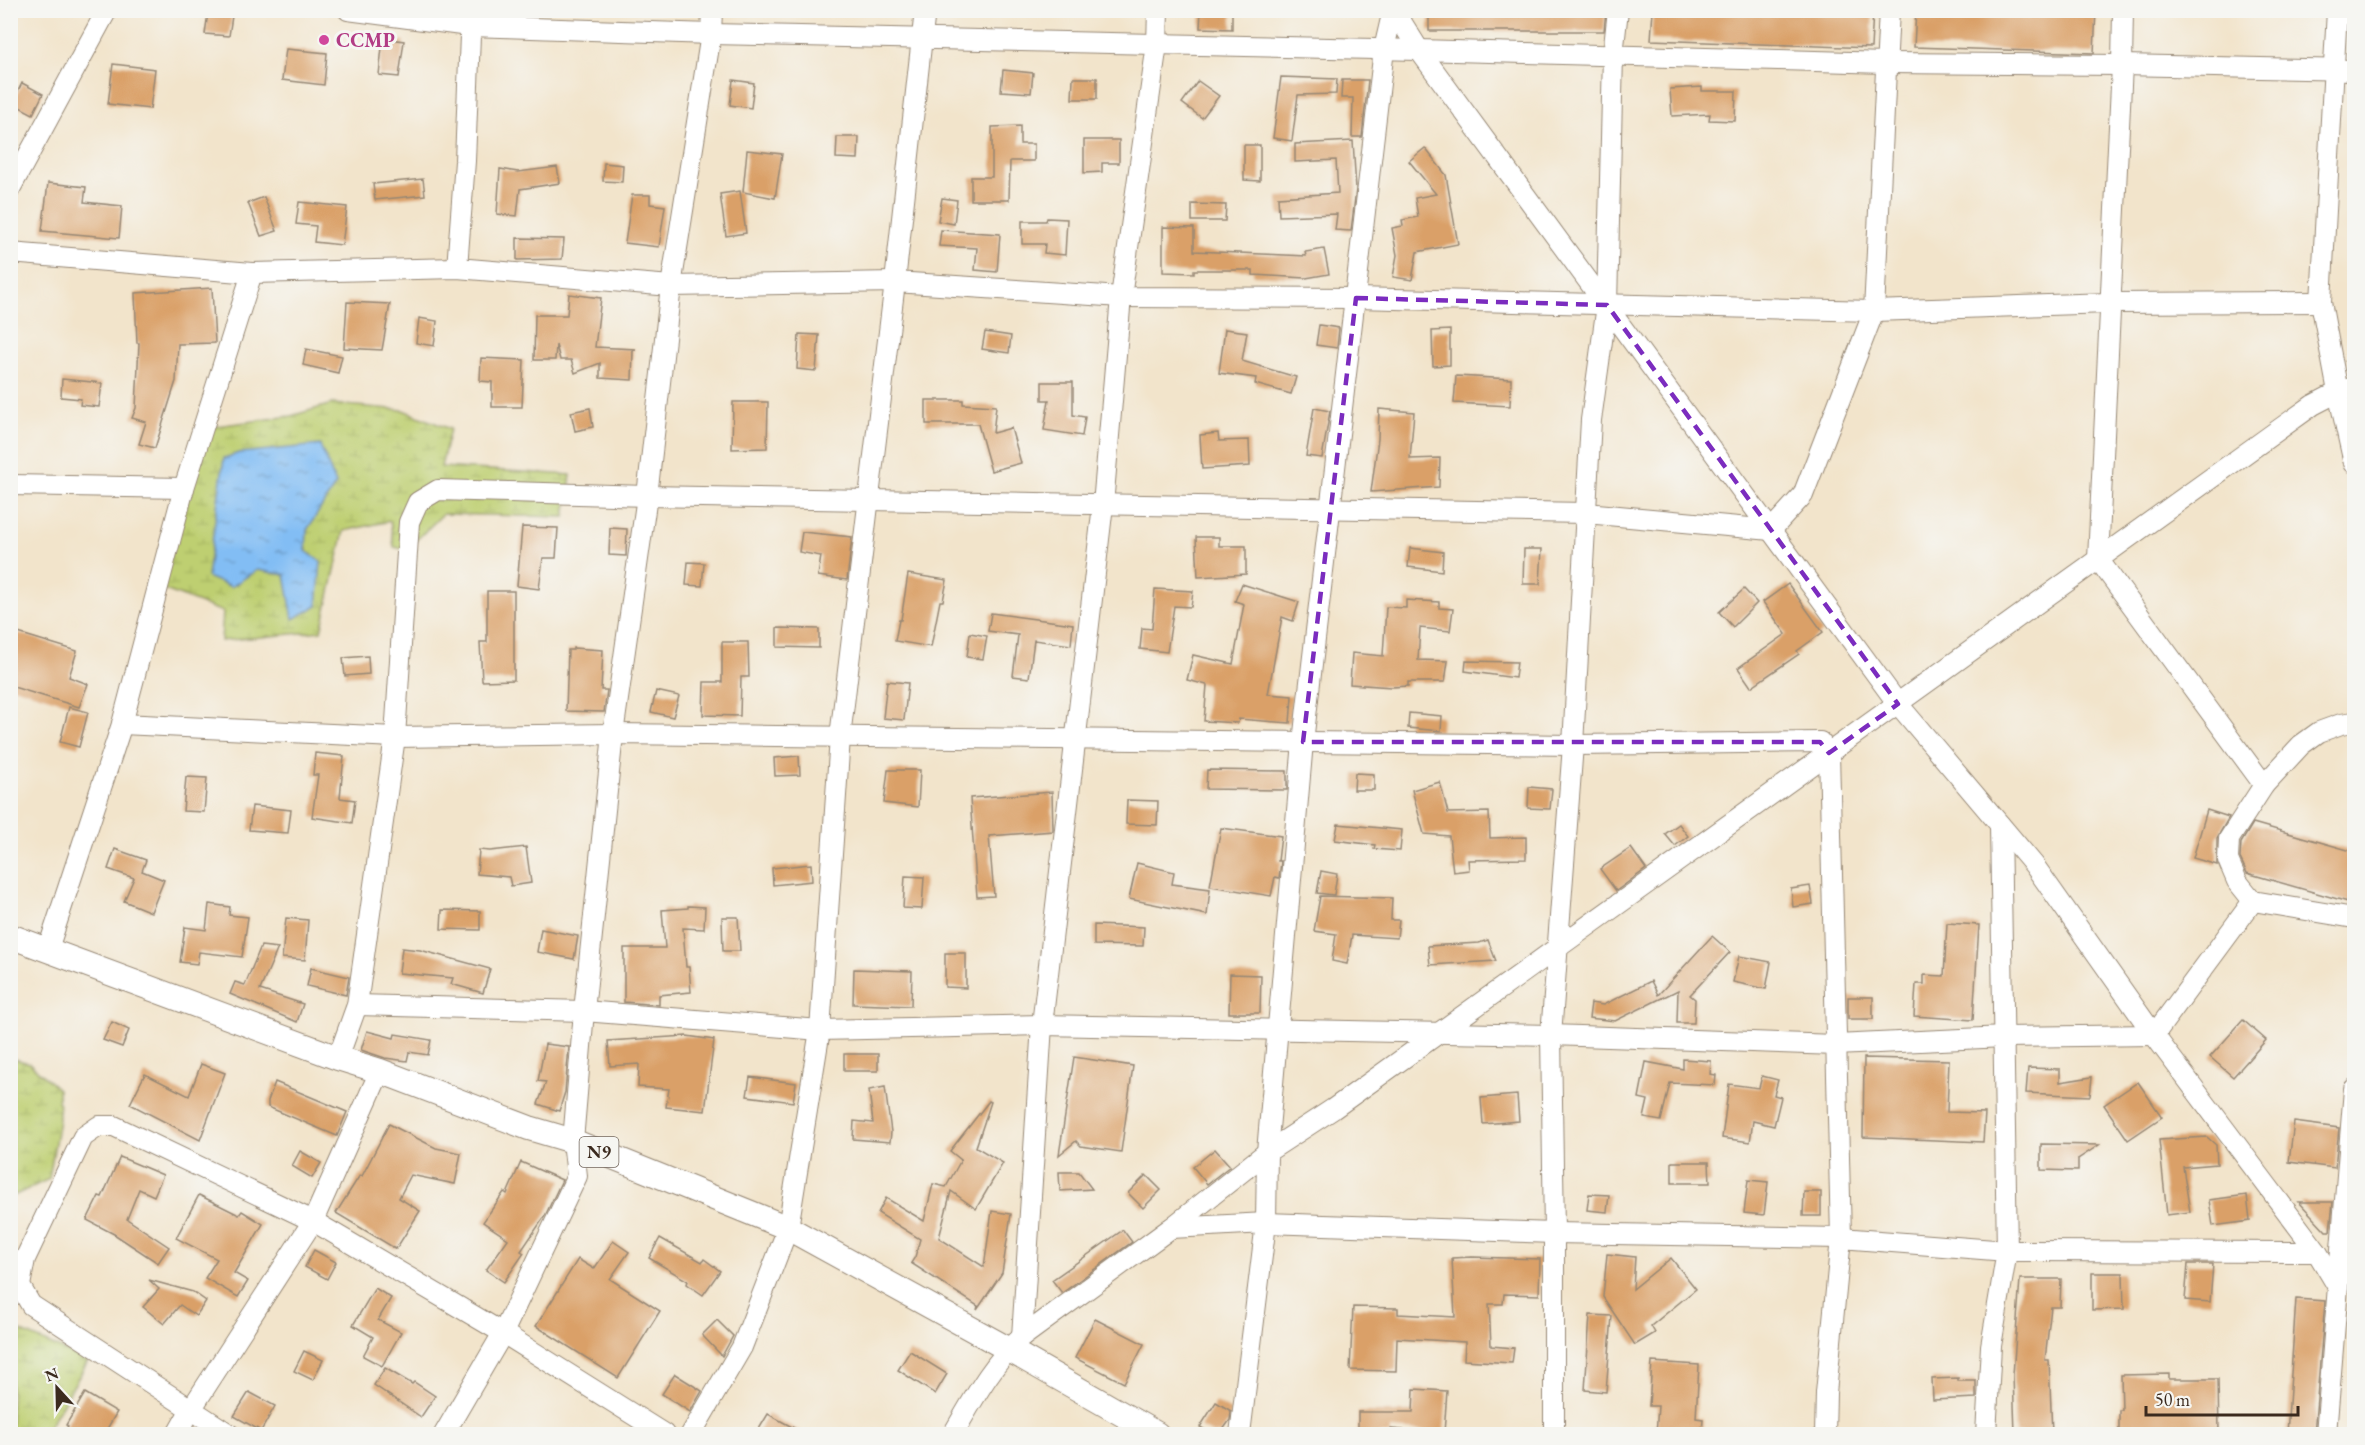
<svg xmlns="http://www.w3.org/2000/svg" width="2365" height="1445" font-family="'EB Garamond',serif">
<defs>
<pattern id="wetland-marsh" width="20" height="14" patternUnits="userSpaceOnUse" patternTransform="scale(1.5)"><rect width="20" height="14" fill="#becf71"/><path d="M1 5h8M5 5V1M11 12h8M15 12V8" fill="none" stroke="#a4b261"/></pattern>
<pattern id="water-ripples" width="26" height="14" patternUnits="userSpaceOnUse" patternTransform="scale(1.5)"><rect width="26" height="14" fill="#82bdf4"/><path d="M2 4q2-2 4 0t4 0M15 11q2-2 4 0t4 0" fill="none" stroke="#6c9ac5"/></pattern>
</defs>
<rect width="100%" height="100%" fill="#f6f6f2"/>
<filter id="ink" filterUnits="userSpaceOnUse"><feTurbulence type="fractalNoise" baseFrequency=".0167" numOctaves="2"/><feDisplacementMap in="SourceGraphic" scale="12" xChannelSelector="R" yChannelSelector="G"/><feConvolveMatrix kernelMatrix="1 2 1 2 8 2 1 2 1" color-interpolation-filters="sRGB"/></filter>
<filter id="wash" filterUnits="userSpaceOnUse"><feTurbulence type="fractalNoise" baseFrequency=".008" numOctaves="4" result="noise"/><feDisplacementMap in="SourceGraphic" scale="24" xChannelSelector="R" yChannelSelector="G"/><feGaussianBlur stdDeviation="1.35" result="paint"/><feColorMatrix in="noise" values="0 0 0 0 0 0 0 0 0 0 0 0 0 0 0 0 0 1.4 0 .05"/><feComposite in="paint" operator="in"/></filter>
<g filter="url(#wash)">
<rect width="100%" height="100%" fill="#f2e4cb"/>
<!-- wetland -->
<g fill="url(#wetland-marsh)" stroke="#7c7c48" stroke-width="1.5">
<polygon points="332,404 403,410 450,429 441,467 571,475 565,517 443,514 406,550 394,547 390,521 344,531 321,631 221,641 223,612 160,588 209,427 291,416"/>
<polygon points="11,1058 29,1063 58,1089 59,1119 49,1179 11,1197"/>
<polygon points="11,1327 88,1361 45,1434 11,1434"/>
</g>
<!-- water -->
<polygon fill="url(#water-ripples)" stroke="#5e7489" stroke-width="1.5" points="320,445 336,484 307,530 306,551 321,562 317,606 293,619 285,575 257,570 231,587 207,577 224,458 239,453"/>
<g id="blocks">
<!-- building -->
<g fill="#daa068">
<polygon points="1201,10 1232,10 1232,29 1200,28"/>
<polygon points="1429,10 1606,10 1604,31 1429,31"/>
<polygon points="1653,10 1873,10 1871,48 1651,40"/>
<polygon points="1916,10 2096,10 2094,53 1914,47"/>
<polygon points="208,13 232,16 229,36 205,34"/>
<polygon points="383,38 404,41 399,77 379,75"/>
<polygon points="286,49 327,53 324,85 282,80"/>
<polygon points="113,64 155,69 150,109 108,104"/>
<polygon points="1003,70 1033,73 1031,93 1001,91"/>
<polygon points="1281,77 1337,79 1336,94 1298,95 1292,141 1273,138"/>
<polygon points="1073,78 1097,78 1097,99 1072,99"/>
<polygon points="733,80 754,83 751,108 730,105"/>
<polygon points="1342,80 1368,80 1362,137 1352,137 1353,98 1341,98"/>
<polygon points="1198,81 1219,96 1202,118 1182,103"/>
<polygon points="22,83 43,94 33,114 12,103"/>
<polygon points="1702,87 1702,91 1736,91 1735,121 1709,120 1710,114 1672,116 1670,89"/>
<polygon points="1020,126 1020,144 1034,144 1034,161 1010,161 1009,200 971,200 971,177 992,177 992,127"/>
<polygon points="837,137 859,137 858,159 836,158"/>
<polygon points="1084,140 1119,140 1119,163 1102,163 1102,172 1084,173"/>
<polygon points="1353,141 1356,189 1351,231 1335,230 1337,214 1279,216 1278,197 1338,193 1336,160 1295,162 1295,144"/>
<polygon points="1244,145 1260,145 1260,181 1244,180"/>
<polygon points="1425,148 1446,175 1458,244 1417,252 1412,280 1393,277 1397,255 1392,228 1403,226 1402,220 1418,217 1415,198 1436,194 1409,161"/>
<polygon points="747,150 782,154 775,198 743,192"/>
<polygon points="604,163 623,165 622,182 603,181"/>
<polygon points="557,167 560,183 520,189 517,216 497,214 500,169 518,172"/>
<polygon points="423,179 425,195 375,200 373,184"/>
<polygon points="48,183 86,187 84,202 122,206 119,238 42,231"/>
<polygon points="740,191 746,233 726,236 720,194"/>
<polygon points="632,195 650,195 650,204 665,206 659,247 625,243"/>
<polygon points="264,197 277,231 261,236 248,203"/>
<polygon points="942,198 957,200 954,224 938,221"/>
<polygon points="299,202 347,207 342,245 314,242 316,226 296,224"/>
<polygon points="1192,204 1226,205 1225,221 1192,221"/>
<polygon points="1047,218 1067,219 1065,255 1044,253 1045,244 1022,244 1022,221 1046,221"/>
<polygon points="1163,227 1194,228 1194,251 1306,256 1305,252 1324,249 1329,274 1306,278 1253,275 1253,270 1194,270 1194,273 1163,272"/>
<polygon points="941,230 1000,234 997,272 975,270 977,248 939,246"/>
<polygon points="517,238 564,239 562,259 517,260"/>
<polygon points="212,288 215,343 178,344 176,381 155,448 139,444 146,422 132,418 136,408 139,343 137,343 135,293"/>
<polygon points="569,294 601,298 595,347 636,349 633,350 632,380 600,378 600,363 575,373 571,360 560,360 556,345 555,360 534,360 535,315 567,315"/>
<polygon points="347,302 390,304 382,350 344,348"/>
<polygon points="419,318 437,321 434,346 416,343"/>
<polygon points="1319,325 1339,328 1337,348 1316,345"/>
<polygon points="1225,329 1247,332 1242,361 1296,377 1291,394 1255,384 1256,378 1219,373"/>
<polygon points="1450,330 1450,365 1433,366 1432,331"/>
<polygon points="985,332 1011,336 1009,353 982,349"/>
<polygon points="799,334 819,335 816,371 797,369"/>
<polygon points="306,349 342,356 338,373 303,365"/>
<polygon points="481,358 524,360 522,407 492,407 492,382 480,381"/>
<polygon points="1456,376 1511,379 1510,406 1454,403"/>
<polygon points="62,379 102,383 99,407 80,405 81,399 61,397"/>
<polygon points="1042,382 1073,382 1073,415 1085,417 1082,436 1044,430 1049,400 1042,400"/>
<polygon points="926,400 963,400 963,404 996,406 993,433 1011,428 1021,463 991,471 978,424 926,424"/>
<polygon points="733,402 768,402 767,448 732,449"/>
<polygon points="590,408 593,427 575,431 571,412"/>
<polygon points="1314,408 1330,411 1322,458 1306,456"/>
<polygon points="1379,409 1414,412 1410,459 1440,458 1439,487 1371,492 1378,439"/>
<polygon points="1218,433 1219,441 1249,440 1250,466 1202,469 1200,435"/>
<polygon points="522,527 558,528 556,558 543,558 539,589 517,586"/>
<polygon points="610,528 627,529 626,556 609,555"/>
<polygon points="802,532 852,537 847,580 818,576 821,556 799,552"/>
<polygon points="1196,537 1219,537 1219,546 1246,546 1246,574 1198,577"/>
<polygon points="1410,548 1443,552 1442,571 1408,567"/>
<polygon points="1524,549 1542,549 1540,584 1523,584"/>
<polygon points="688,562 704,563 702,586 686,585"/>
<polygon points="908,574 947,580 943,601 940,601 931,647 895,641 899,620 901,620"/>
<polygon points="1242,584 1299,602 1293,621 1282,617 1268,694 1292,696 1290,723 1239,719 1238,723 1204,721 1207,685 1187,680 1193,655 1233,664 1244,604 1235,601"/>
<polygon points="1788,584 1823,632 1797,651 1799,654 1751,687 1738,668 1786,634 1763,602"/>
<polygon points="1155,589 1193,591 1191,607 1174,606 1167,652 1140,649 1142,628 1152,629"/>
<polygon points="1744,589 1757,603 1733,627 1719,612"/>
<polygon points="487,591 514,591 514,680 482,681 480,642 487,642"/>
<polygon points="1406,600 1439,602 1439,608 1453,609 1450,631 1420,628 1418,660 1448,661 1445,682 1408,682 1408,686 1392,687 1350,684 1352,653 1383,656 1386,607 1406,608"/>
<polygon points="991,613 1073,624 1071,645 1034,640 1029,678 1013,676 1018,635 988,631"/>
<polygon points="777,628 819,629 819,648 777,647"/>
<polygon points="15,632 77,651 69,677 88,684 79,707 10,686 10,645"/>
<polygon points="970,633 987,636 983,659 967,657"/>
<polygon points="722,642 748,642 749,677 741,677 740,716 703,715 704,682 722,682"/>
<polygon points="573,648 603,650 601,690 607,690 604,712 566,711 568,650 573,650"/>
<polygon points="368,656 369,674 345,676 343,658"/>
<polygon points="1466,661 1517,662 1515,678 1465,671"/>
<polygon points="887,681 908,683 904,720 883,718"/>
<polygon points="656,691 679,696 673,717 651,712"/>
<polygon points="69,707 88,712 79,747 60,742"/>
<polygon points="1409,713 1442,716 1441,731 1408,728"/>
<polygon points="315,753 344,756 340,798 355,800 352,823 312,817 318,775 313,775"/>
<polygon points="799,756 800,775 775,776 774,758"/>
<polygon points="888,770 920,770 918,807 884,803"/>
<polygon points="1207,770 1287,771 1287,790 1206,789"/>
<polygon points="1355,773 1374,774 1374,790 1354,790"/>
<polygon points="186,777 207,778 204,812 183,811"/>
<polygon points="1440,782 1448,813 1489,812 1490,838 1526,837 1526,859 1468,860 1469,870 1453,872 1449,836 1424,834 1412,790"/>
<polygon points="1529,787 1552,789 1550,809 1528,808"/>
<polygon points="1052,792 1053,831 989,836 994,896 977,897 970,798"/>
<polygon points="1127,800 1158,801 1157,825 1126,824"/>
<polygon points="252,806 291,810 288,833 249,830"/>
<polygon points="2207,810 2229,817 2217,838 2217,865 2193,858"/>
<polygon points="2253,823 2355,852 2355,904 2247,873 2240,858 2241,843"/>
<polygon points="1338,824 1402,830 1400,851 1374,849 1375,845 1335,840"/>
<polygon points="1679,824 1688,836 1675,846 1665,834"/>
<polygon points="1221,828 1281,836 1278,861 1281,861 1279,878 1275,877 1271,896 1210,886"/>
<polygon points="526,847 531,883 511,886 509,877 477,874 479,850 490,851"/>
<polygon points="1631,848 1646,869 1616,891 1600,869"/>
<polygon points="115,849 146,860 142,871 164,880 151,912 124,901 134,878 108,869"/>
<polygon points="1137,863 1174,872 1172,884 1210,889 1207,915 1129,899"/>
<polygon points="811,864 812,881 773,885 772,868"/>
<polygon points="1321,871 1337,874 1334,895 1317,893"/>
<polygon points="905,876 924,877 922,909 903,908"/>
<polygon points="1810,886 1813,904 1793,907 1791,889"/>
<polygon points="1320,896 1392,898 1391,920 1399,920 1397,938 1352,935 1347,964 1332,961 1336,934 1314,931"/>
<polygon points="209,904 230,907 229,915 248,917 242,957 199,952 197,964 180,962 185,927 206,930"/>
<polygon points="688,906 705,907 704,929 683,928 686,967 689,967 691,992 659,995 659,1005 624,1002 624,948 665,948 662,910 688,908"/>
<polygon points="442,910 480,911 480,930 441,929"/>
<polygon points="722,917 738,917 740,951 723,951"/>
<polygon points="286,918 308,920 305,960 282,958"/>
<polygon points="1947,923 1979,925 1973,1020 1914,1016 1916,984 1924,984 1924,975 1944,976"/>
<polygon points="1094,925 1144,927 1143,946 1094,945"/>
<polygon points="541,929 578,936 574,959 537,952"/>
<polygon points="1712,936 1730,952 1690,995 1695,999 1694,1023 1677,1023 1678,990 1615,1021 1589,1018 1591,1003 1603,1005 1651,981 1658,995"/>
<polygon points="1488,940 1496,961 1430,965 1428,946 1479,943"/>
<polygon points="261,946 278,948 260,990 303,1004 297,1022 230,994 235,982 245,985"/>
<polygon points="402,948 420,950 490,969 483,993 451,984 453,978 399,973"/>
<polygon points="945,953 966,953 966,988 945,987"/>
<polygon points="1739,956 1771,962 1766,989 1733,982"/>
<polygon points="311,968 349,977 346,995 307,986"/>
<polygon points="854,969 912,971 911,1006 853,1004"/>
<polygon points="1230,974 1261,975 1260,1013 1229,1013"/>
<rect x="1848" y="997" width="25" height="22"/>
<polygon points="2243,1020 2266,1040 2233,1077 2210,1057"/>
<polygon points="112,1022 129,1030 122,1047 103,1040"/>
<polygon points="367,1031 394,1038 395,1034 431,1040 428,1055 409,1052 407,1061 385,1058 361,1050"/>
<polygon points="687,1036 714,1040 705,1111 666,1107 669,1089 638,1087 639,1064 610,1066 608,1041"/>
<polygon points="545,1044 569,1047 565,1092 559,1111 538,1104 546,1082 538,1081"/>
<rect x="844" y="1054" width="34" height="17"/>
<polygon points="1074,1057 1133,1066 1121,1152 1081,1146 1076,1141 1059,1155"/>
<polygon points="1864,1058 1949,1060 1947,1112 1985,1113 1983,1142 1863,1137"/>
<polygon points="1683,1059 1711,1061 1710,1074 1716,1075 1715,1085 1670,1083 1661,1121 1644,1118 1648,1100 1639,1098 1646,1062 1683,1069"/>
<polygon points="201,1064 225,1073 200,1140 130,1104 145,1074 189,1096"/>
<polygon points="2028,1068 2060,1069 2060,1082 2092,1077 2090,1096 2026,1093"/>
<polygon points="1762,1076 1778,1080 1774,1095 1781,1097 1774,1126 1753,1121 1750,1142 1722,1138 1729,1084 1759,1088"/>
<polygon points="750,1077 796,1083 793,1102 747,1096"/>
<polygon points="275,1082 347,1112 337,1136 268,1107 268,1101"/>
<polygon points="2138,1082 2162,1117 2128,1140 2104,1105"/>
<polygon points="885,1087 891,1132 890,1142 853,1139 854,1121 873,1123 869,1090"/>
<polygon points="1517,1095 1519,1121 1483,1124 1481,1098"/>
<polygon points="989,1101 991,1102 976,1147 1003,1163 976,1209 951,1191 939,1238 984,1267 992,1211 1011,1214 1002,1273 977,1310 978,1306 911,1263 915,1257 920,1239 878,1213 886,1198 924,1221 933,1184 946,1187 961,1160 950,1151"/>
<polygon points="2294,1122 2339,1128 2335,1168 2289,1162"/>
<polygon points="389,1124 436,1148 461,1153 455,1184 411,1175 399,1198 420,1211 396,1249 336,1213 360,1175 362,1176"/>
<polygon points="2207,1137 2216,1145 2217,1164 2183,1167 2190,1212 2167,1215 2159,1140"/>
<polygon points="2041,1144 2099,1145 2078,1159 2078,1171 2041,1170"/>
<polygon points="1215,1149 1230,1166 1207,1184 1193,1167"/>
<polygon points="300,1151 321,1163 312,1178 292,1166"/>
<polygon points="120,1157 163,1175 154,1196 139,1189 127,1219 169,1247 158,1263 114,1234 87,1220 99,1196 102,1197"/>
<polygon points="521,1162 562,1180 545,1216 521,1251 524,1253 504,1282 486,1270 508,1239 483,1222 504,1192 507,1194"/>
<polygon points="1672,1162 1709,1162 1710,1183 1672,1183"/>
<polygon points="1059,1172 1079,1172 1092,1189 1060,1191"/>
<polygon points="1146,1175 1161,1190 1143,1208 1128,1193"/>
<polygon points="1748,1180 1768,1182 1764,1215 1744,1213"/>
<polygon points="1804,1192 1821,1192 1821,1216 1803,1216"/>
<polygon points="1589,1194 1609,1195 1607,1212 1587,1210"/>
<polygon points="199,1195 239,1215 242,1211 263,1224 234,1273 248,1281 238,1297 205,1278 217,1259 176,1238"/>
<polygon points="2247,1195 2250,1221 2213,1226 2209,1200"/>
<polygon points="2299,1202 2333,1202 2330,1231 2326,1231"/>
<polygon points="1123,1230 1132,1242 1062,1293 1052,1280"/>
<polygon points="660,1238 702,1262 704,1259 720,1271 703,1295 687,1284 688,1281 649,1258"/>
<polygon points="613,1241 629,1252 610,1279 660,1311 618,1378 536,1326 578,1259 594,1269"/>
<polygon points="314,1250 336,1262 327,1279 305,1267"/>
<polygon points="1607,1254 1635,1257 1633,1289 1671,1258 1696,1289 1651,1326 1655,1333 1635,1345 1603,1297"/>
<polygon points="1472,1257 1540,1259 1539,1295 1504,1294 1503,1304 1489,1304 1491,1346 1514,1348 1512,1363 1464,1360 1465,1342 1397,1338 1396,1371 1350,1370 1353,1307 1398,1308 1398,1314 1455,1317 1452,1258"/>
<polygon points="2188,1264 2213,1264 2210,1302 2185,1300"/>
<polygon points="2092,1273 2123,1273 2124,1309 2092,1310"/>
<polygon points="2020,1279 2061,1279 2060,1307 2051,1307 2045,1360 2049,1360 2052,1434 2015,1434 2013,1375"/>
<polygon points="149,1280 193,1292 206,1301 196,1316 180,1305 164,1324 143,1307 159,1289"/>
<polygon points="375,1288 391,1298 378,1320 401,1332 382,1366 363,1356 373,1337 353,1325"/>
<polygon points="2296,1299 2325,1301 2314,1434 2287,1434"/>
<polygon points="1590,1315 1612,1316 1606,1392 1585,1390"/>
<polygon points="1095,1319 1144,1344 1124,1383 1075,1358"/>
<polygon points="717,1320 733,1336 722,1356 702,1335"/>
<polygon points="304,1351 323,1360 313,1380 294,1371"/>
<polygon points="910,1351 947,1374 935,1394 898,1370"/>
<polygon points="1652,1362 1699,1365 1696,1418 1703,1419 1702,1434 1656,1434 1658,1406 1649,1406"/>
<polygon points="385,1368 412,1384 414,1382 435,1396 421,1417 374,1385"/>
<polygon points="675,1374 702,1391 690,1412 662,1394"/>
<polygon points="2169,1374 2169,1379 2218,1379 2219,1433 2119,1434 2119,1410 2122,1410 2121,1375"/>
<polygon points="1958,1378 1958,1381 1976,1381 1976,1398 1933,1400 1932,1379"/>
<polygon points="1414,1389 1447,1391 1444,1433 1391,1429 1391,1434 1358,1434 1358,1412 1413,1412"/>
<polygon points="249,1392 275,1406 261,1431 234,1416"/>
<polygon points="85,1393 117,1412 104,1434 63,1434 68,1426 66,1425"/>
<polygon points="1216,1402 1231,1411 1230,1420 1220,1434 1213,1434 1200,1427"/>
<polygon points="768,1414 805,1434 756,1434"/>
</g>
</g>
</g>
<g filter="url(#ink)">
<use href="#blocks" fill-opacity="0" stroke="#968774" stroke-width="1.5"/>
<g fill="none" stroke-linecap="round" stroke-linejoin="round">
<!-- minor casing -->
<g stroke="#968774" stroke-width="22">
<g id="minor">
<polyline points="348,10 469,26 711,34 1419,50 1886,63 2122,65 2354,70"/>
<polyline points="1394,10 1419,50 1898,704 2034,865 2154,1035 2317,1252 2338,1287"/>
<polyline points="2123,10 2122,65 2098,559 2264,785"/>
<polyline points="2337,10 2321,302 2338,392 2354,463"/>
<polyline points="10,189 107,10"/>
<polyline points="10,253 252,273 457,268 671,286 895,282 1121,297 1356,298 1874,311 2109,303 2321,302"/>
<polyline points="457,268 465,161 471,10"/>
<polyline points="10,485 184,488"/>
<polyline points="2354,722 2341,724 2319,732 2301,745 2264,785 2229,839 2228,860 2237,881 2253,901 2354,918"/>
<polyline points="122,724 395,737 613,734 1573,745 1820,742 1829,753 1841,1238 1826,1393 1825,1434"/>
<polyline points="48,949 122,724 184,488 252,273"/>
<polyline points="357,1005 584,1011 820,1030 1042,1025 1551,1035 1836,1045 2004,1037 2154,1035 2253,901"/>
<polyline points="338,1058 357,1005 395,737 409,522 418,502 438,490 647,496 1586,513 1771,530 1803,495 1874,311 1889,10"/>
<polyline points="1171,1228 1266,1223 1554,1233 1841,1238 2007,1251 2317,1252"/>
<polyline points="1022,1337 1042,1025 1103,505 1121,297 1157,44 1158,10"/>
<polyline points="177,1434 190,1411 313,1221 380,1071"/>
<polyline points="229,1434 31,1305 20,1286 25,1259 83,1137 99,1126 114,1126 313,1221 503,1333 664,1434"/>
<polyline points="444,1434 503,1333 577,1176 573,1141 584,1011 613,734 647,496 671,286 711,34 712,10"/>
<polyline points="691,1434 742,1347 788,1228 820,1030 840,737 895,282 925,10"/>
<path d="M953,1434C973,1400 992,1363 1022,1337L1171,1228L1267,1152L1333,1109L2313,405L2338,392L2354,387"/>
<polyline points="1240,1434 1266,1223 1267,1152 1303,742 1384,49 1393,10"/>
<polyline points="1554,1434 1554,1233 1551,1035 1573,745 1591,420 1607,305 1613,55 1618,10"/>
<polyline points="1986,1434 1991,1346 2007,1251 2000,825"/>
<polyline points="2326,1434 2354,1089"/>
</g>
</g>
<!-- major casing -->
<g stroke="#968774" stroke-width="26">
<polyline id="major" points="10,936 338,1058 380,1071 529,1128 573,1141 788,1228 1008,1349 1157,1434"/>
</g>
<!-- minor -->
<use href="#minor" stroke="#fff" stroke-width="20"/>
<!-- major -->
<use href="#major" stroke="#fff" stroke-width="24"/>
</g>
</g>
<!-- marked area -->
<path fill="none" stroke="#7b2cbf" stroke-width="4.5" stroke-dasharray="12 8" stroke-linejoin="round" d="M1356,298L1607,305L1898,704L1829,753L1820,742H1303Z"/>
<!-- markers -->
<circle fill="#d1479c" stroke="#f6f6f2" stroke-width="2" cx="324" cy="40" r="6"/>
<g text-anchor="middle" stroke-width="6" stroke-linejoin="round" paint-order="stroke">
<!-- shield labels -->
<rect fill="#f6f6f2" stroke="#73675e" stroke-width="1.5" x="579.5" y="1137" width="39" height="30" rx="4.5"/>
<g font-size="18" font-weight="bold" fill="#3b2a1e">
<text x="599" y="1158">N9</text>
</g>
<!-- hotel labels -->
<g font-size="20" font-weight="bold" fill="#b23c85" stroke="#f6f6f2" text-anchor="start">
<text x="336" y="47">CCMP</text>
</g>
</g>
<!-- margin -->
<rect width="2365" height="1445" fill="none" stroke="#f6f6f2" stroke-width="36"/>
<!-- north arrow -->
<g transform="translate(57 1388) rotate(338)" stroke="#f6f6f2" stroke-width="4.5" paint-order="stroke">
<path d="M0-4.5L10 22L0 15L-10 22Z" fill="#3b2a1e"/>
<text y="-9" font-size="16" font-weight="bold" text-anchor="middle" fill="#3b2a1e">N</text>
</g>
<!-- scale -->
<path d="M2146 1406v9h152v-9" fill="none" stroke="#3b2a1e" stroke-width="3"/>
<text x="2155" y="1406" font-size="18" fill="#3b2a1e" stroke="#f6f6f2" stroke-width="4.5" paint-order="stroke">50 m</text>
</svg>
